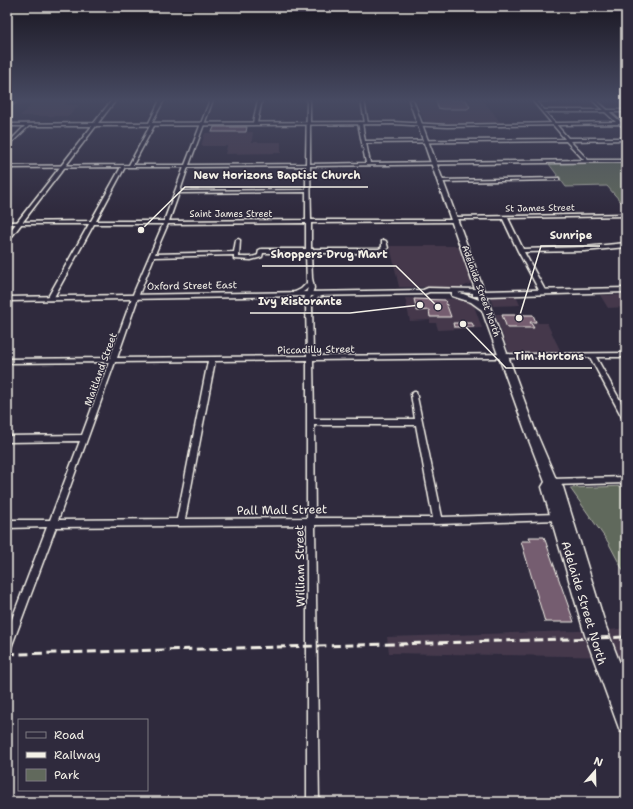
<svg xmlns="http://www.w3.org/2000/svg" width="633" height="809" font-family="'Shantell Sans',sans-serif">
<rect width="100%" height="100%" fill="#2f2a3d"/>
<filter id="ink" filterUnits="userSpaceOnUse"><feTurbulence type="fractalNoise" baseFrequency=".025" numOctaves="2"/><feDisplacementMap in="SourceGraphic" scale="8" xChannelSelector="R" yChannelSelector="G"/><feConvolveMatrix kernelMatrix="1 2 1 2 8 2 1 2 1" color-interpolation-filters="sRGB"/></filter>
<g filter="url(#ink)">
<!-- built -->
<g fill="#44394c">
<polygon points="21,100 69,100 65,105 79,105 69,116 20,116 32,105 15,105"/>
<polygon points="416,100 483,100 501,123 439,124 425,123"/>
<polygon points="253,132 252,142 281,142 281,153 225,154 227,146 201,146 205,133"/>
<polygon points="390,246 458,246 472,283 462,287 399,287"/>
<polygon points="600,295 626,295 626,307 608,308"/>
<polygon points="516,296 520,305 493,306 490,297"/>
<polygon points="405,298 463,299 473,303 482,328 438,330 436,323 430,323 430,320 410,321"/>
<polygon points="495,314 533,314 538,323 547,323 561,352 509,352"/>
<polygon points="626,628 626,657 389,653 387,637 610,630"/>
</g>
<!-- green -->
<g fill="#61695c" stroke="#aaada2">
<polygon points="626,163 626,203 622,203 607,186 566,187 549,164"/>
<polygon points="626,486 626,576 608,542 570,488"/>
</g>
<!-- building -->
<g fill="#745d6f" stroke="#f4f1e8">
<polygon points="436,100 466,100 470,107 467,109 443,109 438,108"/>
<polygon points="214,127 247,127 246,132 212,132"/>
<polygon points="414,299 445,300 451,317 430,317 429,310 417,311"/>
<polygon points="502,315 533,315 536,322 530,322 534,328 507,328"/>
<polygon points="453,323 472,323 474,327 454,327"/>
<polygon points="529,537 544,537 574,622 545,622 521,541 531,541"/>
</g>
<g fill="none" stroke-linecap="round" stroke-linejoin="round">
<!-- minor casing -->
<g stroke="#f4f1e8" stroke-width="3">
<g id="minor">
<polygon points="160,100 164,100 151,124 148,125"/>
<path d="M210,100H213L189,165L306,164L307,100H310V164L366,163L358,123L360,122L362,123L365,141L565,139L532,100H557L556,101H536L544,110H626V112H545L568,138H626V140L570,141L588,160H626V162L310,166L311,220H455L457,221L455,222L311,223V249H379L382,247V241L384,240L386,241L388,248L380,253H311L312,278L314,288L310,299C314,296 320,292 326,293L327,294L317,298L312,304L313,356L626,353V357H596L626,411V419L622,417L590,357L313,360L314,419H415L411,394L414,392H416L442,517L558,514L561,515L562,517L561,519L558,520L438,524L315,525L319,802H307V525L56,527L12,645L11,648L7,650V632L47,527L7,528V520H50L80,441L7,442V436L82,435L109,362L7,363V359L110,358L134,292L163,224H94L53,299L52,300H48L47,299L89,224H7V222L91,221L121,167L7,168V166L129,165L151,124L153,123L155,124L133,165H185ZM566,141L584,160L370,163L366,143ZM306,166V190L180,191L188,167ZM125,167H184L164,221H96ZM306,192V220L169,221L179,193ZM306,223V249H261L259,250L258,255C252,258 245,257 239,257L240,240L238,239L236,240L234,252L155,254L168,224ZM263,253H306L307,283L301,289L291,294L292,295C298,296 304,292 308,288L304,299L306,304L307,356L117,358L140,292L154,257L234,255V259L251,260L262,257ZM307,360V518L185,519L215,361ZM208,361L177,519L58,520L115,362ZM314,425H416L433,518H315Z"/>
<polygon points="258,100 262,100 257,123 255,124 253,123"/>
<polygon points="361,100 364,100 368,124 365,123"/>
<polygon points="27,124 30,125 7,147 7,144"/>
<polygon points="559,178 559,180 558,180 441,182 439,181 441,180"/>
<polygon points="626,214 626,216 508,218 523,249 585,247 626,243 626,247 585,251 524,252 546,292 543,294 540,292 518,251 503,219 454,219 452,218 454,217"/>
<polygon points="626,477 626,483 551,485 548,484 547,482 548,480 551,479"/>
</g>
</g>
<!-- tertiary casing -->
<g stroke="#f4f1e8" stroke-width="3">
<g id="tertiary">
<polygon points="14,100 18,100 7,109 7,106"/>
<polygon points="112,100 116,100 98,123 393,122 447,125 616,122 592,100 596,100 621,122 626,122 626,124 622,126 619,124 447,127 393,124 96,126 9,240 7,241 7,235 92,126 7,126 7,124 94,123"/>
</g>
</g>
<!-- secondary casing -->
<g stroke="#f4f1e8" stroke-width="3">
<path id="secondary" d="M409,100H413L484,291L626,288V292L486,296L535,430L556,479L563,487L606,627L626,679V733L620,731L585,635L542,487L545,482L525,430L482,310L471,302L452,296V292H429L424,294L7,301V297L423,290L428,288L475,289ZM458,292L473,293V296H478L479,300Z"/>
</g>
<!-- minor -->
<use href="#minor" fill="#2f2a3d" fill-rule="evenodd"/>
<!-- tertiary -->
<use href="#tertiary" fill="#2f2a3d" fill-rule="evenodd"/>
<!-- secondary -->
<use href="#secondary" fill="#2f2a3d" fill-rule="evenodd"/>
<!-- rail -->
<path stroke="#f4f1e8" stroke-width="3" stroke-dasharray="9 4.5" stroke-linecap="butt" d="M7,653L19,654C221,648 424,644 626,637"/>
</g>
</g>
<!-- sky -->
<linearGradient id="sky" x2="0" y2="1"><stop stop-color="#1a1722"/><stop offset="0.47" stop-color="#474a62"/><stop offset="1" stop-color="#474a62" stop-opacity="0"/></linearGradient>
<rect width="633" height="213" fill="url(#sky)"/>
<g text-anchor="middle" stroke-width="3" stroke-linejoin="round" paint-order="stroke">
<!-- far-street labels -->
<g font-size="9" fill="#f4f1e8" stroke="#2f2a3d">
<text transform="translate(540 208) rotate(-1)" y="3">St James Street</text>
<text x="231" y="217">Saint James Street</text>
<text transform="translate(481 291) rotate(70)" y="3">Adelaide Street North</text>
</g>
<!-- street labels -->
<g font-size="10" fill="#f4f1e8" stroke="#2f2a3d">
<text transform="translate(192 285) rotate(-1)" y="4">Oxford Street East</text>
<text transform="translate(316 349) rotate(-1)" y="4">Piccadilly Street</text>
<text transform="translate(100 369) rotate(-70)" y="4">Maitland Street</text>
</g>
<!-- near-street labels -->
<g font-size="12" fill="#f4f1e8" stroke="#2f2a3d">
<text transform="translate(282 510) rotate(-1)" y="4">Pall Mall Street</text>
<text transform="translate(300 566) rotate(-91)" y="4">William Street</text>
<text transform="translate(584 603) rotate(73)" y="4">Adelaide Street North</text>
</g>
</g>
<!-- callouts -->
<path fill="none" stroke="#f4f1e8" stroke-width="1.5" d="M141 230L185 187H368M519 318L541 246H600M438 307L396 266H262M420 305L350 313H250M463 324L506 368H592"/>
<g fill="#f4f1e8" stroke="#2f2a3d" stroke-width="1.5">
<circle cx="141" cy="230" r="4"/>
<circle cx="519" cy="318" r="4"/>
<circle cx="438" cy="307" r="4"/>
<circle cx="420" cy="305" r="4"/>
<circle cx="463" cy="324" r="4"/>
</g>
<g font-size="11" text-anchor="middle" font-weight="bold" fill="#f4f1e8" stroke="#2f2a3d" stroke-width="3" stroke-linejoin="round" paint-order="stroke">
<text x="277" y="179">New Horizons Baptist Church</text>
<text x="571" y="239">Sunripe</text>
<text x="329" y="258">Shoppers Drug Mart</text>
<text x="300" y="305">Ivy Ristorante</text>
<text x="549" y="360">Tim Hortons</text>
</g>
<!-- margin -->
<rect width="633" height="809" fill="none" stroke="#2f2a3d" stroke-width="24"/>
<rect x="12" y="12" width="609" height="785" fill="none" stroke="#f4f1e8" stroke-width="1.5" filter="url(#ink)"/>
<!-- legend -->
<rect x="18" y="719" width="130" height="72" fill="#2f2a3d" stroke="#7e7a81"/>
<rect x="26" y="732" width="20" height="6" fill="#2f2a3d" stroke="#7e7a81"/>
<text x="54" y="739" font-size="12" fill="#f4f1e8">Road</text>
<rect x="26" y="752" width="20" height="6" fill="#f4f1e8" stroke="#7e7a81"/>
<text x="54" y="759" font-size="12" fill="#f4f1e8">Railway</text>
<rect x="26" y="769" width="20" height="12" fill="#61695c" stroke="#7e7a81"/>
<text x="54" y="779" font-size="12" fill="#f4f1e8">Park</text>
<!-- north arrow -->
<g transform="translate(595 771) rotate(20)" stroke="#2f2a3d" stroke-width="3" paint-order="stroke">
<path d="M0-3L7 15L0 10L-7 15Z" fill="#f4f1e8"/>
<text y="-6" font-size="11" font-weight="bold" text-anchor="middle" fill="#f4f1e8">N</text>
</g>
</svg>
